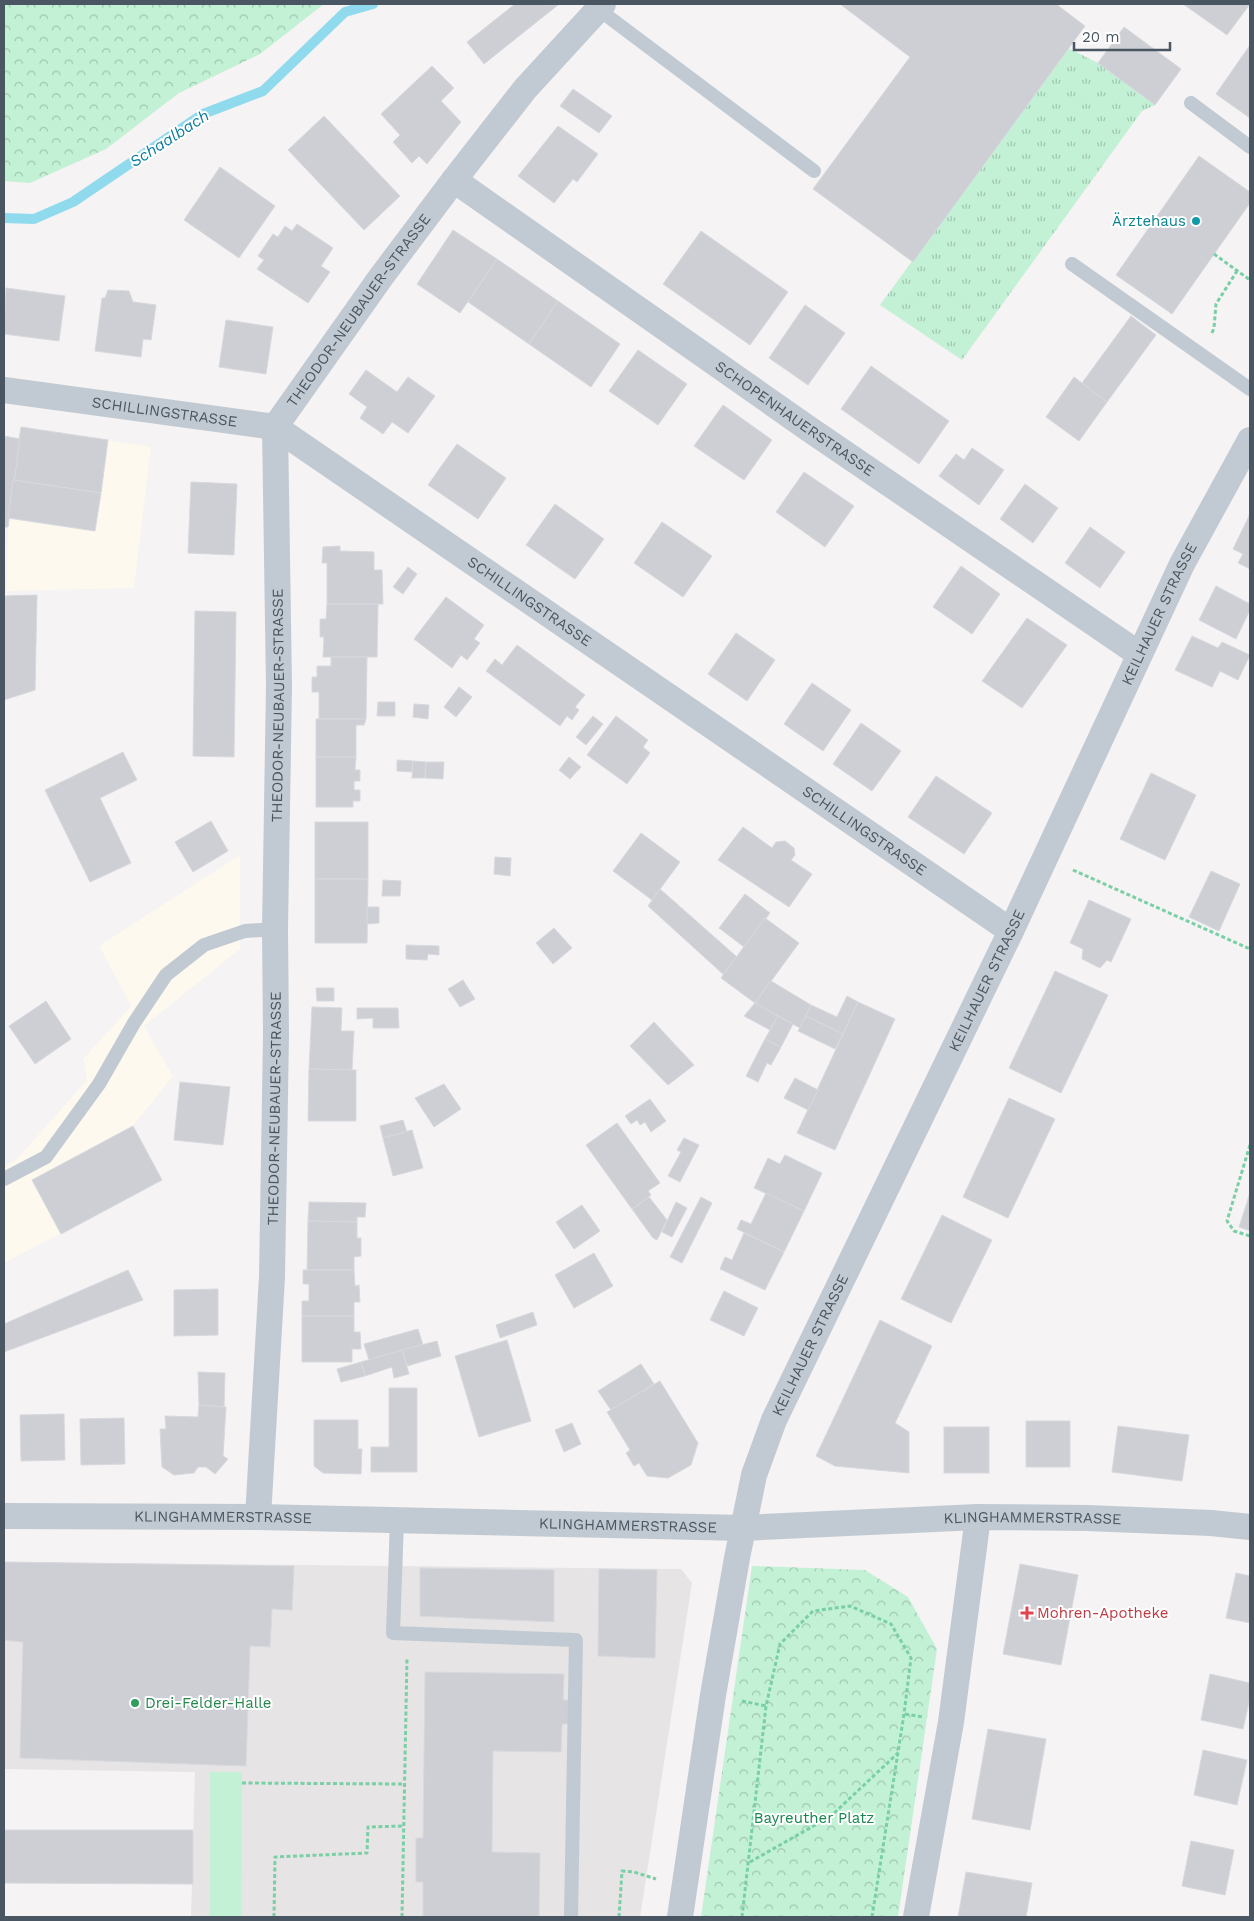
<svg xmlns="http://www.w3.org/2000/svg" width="1254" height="1921" font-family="'Work Sans',sans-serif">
<defs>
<pattern id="grass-tufts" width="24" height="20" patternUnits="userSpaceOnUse" patternTransform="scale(1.25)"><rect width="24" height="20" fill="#c3f1d5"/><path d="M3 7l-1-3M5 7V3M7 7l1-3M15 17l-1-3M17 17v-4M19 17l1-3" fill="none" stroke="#a0c6b0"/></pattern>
<pattern id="park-crowns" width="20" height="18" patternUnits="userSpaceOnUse" patternTransform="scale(1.25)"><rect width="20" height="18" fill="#c3f1d5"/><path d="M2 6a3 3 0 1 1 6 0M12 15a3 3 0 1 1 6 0" fill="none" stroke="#a0c6b0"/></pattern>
</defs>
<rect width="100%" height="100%" fill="#f5f3f3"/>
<!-- commercial -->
<g fill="#fdf9ef">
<polygon points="21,427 151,447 134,588 7,591 8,527"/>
<polygon points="240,855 240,949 144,1026 173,1076 133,1126 162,1180 4,1263 4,1166 16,1160 87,1080 83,1059 131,1006 99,946"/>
</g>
<!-- education -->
<polygon fill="#e6e4e5" points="4,1562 681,1569 692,1583 640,1917 191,1917 195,1772 4,1769"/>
<!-- grass -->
<polygon fill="url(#grass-tufts)" points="1068,48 1098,63 1155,105 1142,111 962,360 880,305"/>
<!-- park -->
<g fill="url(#park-crowns)">
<polygon points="4,4 324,4 260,54 179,93 106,149 30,183 4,181"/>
<polygon points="752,1566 865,1570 908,1597 937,1649 898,1917 701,1917"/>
</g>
<!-- pitch -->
<polygon fill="#c3f1d5" points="210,1772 242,1772 241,1917 210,1917"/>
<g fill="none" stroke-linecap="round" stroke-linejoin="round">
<!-- stream -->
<polyline stroke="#90daee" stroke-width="10" points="4,218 34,219 73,202 203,114 263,91 345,12 373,4"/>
</g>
<!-- building -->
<g fill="#cdcfd5" stroke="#d7d9de">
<polygon points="515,4 558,5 484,64 467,42"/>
<polygon points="840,4 1056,4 1085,26 913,262 813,189 910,57"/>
<polygon points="1183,4 1250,4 1227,35"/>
<polygon points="1124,27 1181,69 1155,105 1098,63"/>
<polygon points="1250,45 1250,118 1216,94"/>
<polygon points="432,66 454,88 441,101 461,122 427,164 419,156 412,163 393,142 400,135 381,114"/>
<polygon points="573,89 612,116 599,133 560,106"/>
<polygon points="324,116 400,196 364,230 288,150"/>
<polygon points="558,126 598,154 577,182 573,179 554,203 518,176"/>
<polygon points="1199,156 1250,192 1250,203 1172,314 1116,275"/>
<polygon points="220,167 275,206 239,258 184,220"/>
<polygon points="297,224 333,248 321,266 330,272 308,303 257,269 264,260 258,256 273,234 278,237 285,226 292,231"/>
<polygon points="453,230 497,259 460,313 417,284"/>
<polygon points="701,231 788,292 750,345 663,284"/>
<polygon points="497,259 558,301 529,344 468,302"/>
<polygon points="6,288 65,296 59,341 4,334"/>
<polygon points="108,290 129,291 133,302 156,305 151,340 143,339 141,357 95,351 102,298 105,298"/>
<polygon points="558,301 620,344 591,387 529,344"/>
<polygon points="805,305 845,333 808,385 769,358"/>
<polygon points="1131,316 1156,335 1107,402 1082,383"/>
<polygon points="226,320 273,327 266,374 219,367"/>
<polygon points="638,350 687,384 658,425 609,391"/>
<polygon points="871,366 949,421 919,464 841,409"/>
<polygon points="366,370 397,392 408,377 435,396 408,433 392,422 383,434 360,418 367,407 349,394"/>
<polygon points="1074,377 1107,402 1079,441 1046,417"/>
<polygon points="723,405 772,440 744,480 694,446"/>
<polygon points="21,427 108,440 101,493 13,480"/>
<polygon points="4,436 20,439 8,527 4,527"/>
<polygon points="457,444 506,478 478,519 428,485"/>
<polygon points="972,448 1004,470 979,505 939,476 956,454 964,460"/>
<polygon points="804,472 854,506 825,547 776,512"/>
<polygon points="13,480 101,493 95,531 8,518"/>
<polygon points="191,482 237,484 234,555 188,553"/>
<polygon points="1025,484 1058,508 1033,543 1000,519"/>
<polygon points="555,504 604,539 575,579 526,545"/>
<polygon points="1250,514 1250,569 1238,563 1243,554 1233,549"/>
<polygon points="662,522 712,556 683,597 634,563"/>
<polygon points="1090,527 1125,552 1100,588 1065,563"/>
<polygon points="340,546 340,551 374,552 374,570 382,570 383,604 327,604 327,563 322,563 323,547"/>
<polygon points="961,566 1000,594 972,634 933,607"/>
<polygon points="408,567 417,574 403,594 393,587"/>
<polygon points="1216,586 1250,604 1250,610 1236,639 1199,620"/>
<polygon points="37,595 35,690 4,700 4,596"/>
<polygon points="446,597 484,625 474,639 480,643 467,660 461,655 452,668 414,639"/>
<polygon points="327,604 378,604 377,657 323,657 324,637 320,637 320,619 326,619"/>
<polygon points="195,611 236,612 234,757 193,756"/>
<polygon points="1027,618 1067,645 1022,708 982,681"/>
<polygon points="736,633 775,660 747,701 708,674"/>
<polygon points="1192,636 1218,648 1222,642 1250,655 1238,680 1220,671 1212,687 1175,670"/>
<polygon points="517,645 585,695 575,707 579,710 572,720 567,716 560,726 486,671 495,659 502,665"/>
<polygon points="331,657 367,657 366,719 319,719 319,692 312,692 312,677 317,677 317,666 331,666"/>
<polygon points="812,683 851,710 823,751 784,724"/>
<polygon points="459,687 472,697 456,717 444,707"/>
<polygon points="378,702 395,702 395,716 377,716"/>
<polygon points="414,704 429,705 428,719 413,717"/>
<polygon points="593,716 603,724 586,745 576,737"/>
<polygon points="616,716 648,740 643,747 650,753 627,784 587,755"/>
<polygon points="316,719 366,719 364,725 356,725 356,757 316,757"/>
<polygon points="861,723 901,751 872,791 833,764"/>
<polygon points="123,752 137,780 100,798 131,863 90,882 45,790"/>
<polygon points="316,757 356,757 355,770 360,770 360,781 354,781 354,790 360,790 360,801 353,801 353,807 316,807"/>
<polygon points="569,757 581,767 570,779 559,770"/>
<polygon points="397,760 413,761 412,772 397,771"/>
<polygon points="413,761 426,762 425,778 412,778"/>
<polygon points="426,762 444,762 443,779 425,778"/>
<polygon points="1151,773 1196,795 1165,860 1120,839"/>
<polygon points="936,776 992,813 964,854 908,817"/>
<polygon points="211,821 228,851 193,872 175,842"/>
<rect x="315" y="822" width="53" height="57"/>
<polygon points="743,827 772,848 776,842 785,841 794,848 795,855 791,860 812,874 789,907 718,860"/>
<polygon points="641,833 680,862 652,900 613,871"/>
<polygon points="495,857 511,858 510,876 494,874"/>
<polygon points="1211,871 1240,884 1219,931 1189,917"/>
<polygon points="315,879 368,879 367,943 315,943"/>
<polygon points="383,880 401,881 400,896 382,896"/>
<polygon points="660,889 737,957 724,975 648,906"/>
<polygon points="745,894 770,913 744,947 719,928"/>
<polygon points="1089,900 1131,919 1111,962 1107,960 1100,968 1082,959 1083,949 1070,943"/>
<polygon points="367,907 379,907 379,923 367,924"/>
<polygon points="765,918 799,943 755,1003 721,978"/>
<polygon points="554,928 572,948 553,964 536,943"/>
<polygon points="406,945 439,946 439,955 428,954 427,960 406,959"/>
<polygon points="1055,971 1108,995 1061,1093 1009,1068"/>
<polygon points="463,980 475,999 460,1007 448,989"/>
<polygon points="771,981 811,1005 800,1028 755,1003"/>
<polygon points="316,988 334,988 334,1001 317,1001"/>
<polygon points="847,996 858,1002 843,1034 806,1016 811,1005 837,1017"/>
<polygon points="46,1001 71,1039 35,1064 9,1026"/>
<polygon points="858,1002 895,1019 835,1150 797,1133"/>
<polygon points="755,1003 778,1016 770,1030 744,1016"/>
<polygon points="312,1007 342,1008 341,1031 354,1031 352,1070 309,1069"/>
<polygon points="357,1008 398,1008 399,1028 373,1028 373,1018 357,1019"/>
<polygon points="778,1016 793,1024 781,1047 765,1039"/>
<polygon points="806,1016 843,1034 835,1049 798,1031"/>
<polygon points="654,1022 694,1065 668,1085 630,1046"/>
<polygon points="765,1039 781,1047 771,1065 767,1063 758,1082 746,1076"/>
<polygon points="309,1069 356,1070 356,1121 308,1121"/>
<polygon points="795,1078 818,1090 808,1110 784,1098"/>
<polygon points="180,1082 230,1087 223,1145 174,1140"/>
<polygon points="444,1084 461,1109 434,1127 415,1098"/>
<polygon points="1009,1098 1055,1119 1008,1218 963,1197"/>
<polygon points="650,1099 666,1121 651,1132 645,1122 640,1125 637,1120 631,1124 625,1116"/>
<polygon points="403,1120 407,1132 383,1138 380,1126"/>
<polygon points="617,1123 660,1183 648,1191 651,1195 632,1209 586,1145"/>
<polygon points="133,1126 162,1180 61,1234 32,1180"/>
<polygon points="412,1130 423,1168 393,1176 383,1138"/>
<polygon points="684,1138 699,1145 680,1182 668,1176 681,1152 677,1150"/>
<polygon points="785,1155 822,1173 804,1211 754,1188 768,1158 780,1164"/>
<polygon points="766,1193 804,1211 784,1252 737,1229 741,1220 751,1224"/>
<polygon points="1250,1193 1250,1231 1239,1227"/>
<polygon points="649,1197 667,1220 657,1240 653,1238 632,1209"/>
<polygon points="701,1197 712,1203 682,1263 670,1257"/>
<polygon points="309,1202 366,1203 365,1217 357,1217 357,1222 308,1221"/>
<polygon points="676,1202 687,1208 672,1237 662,1232"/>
<polygon points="582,1205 600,1231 574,1249 556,1222"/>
<polygon points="942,1215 992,1240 951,1323 901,1299"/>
<polygon points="308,1221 357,1222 357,1238 361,1238 361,1256 354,1257 354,1270 307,1270"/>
<polygon points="744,1233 784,1252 765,1290 720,1269 725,1257 732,1260"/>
<polygon points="594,1253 613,1286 574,1308 555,1275"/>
<polygon points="128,1270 143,1300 4,1352 4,1324"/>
<polygon points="303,1270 354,1270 355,1286 359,1285 360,1302 354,1302 354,1316 302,1316 302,1301 309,1301 309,1284 303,1284"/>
<polygon points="218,1289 218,1335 174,1336 174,1290"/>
<polygon points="724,1291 758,1308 744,1336 710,1320"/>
<polygon points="533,1312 537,1325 500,1338 496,1325"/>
<polygon points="302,1316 354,1316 354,1332 360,1332 361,1349 352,1349 352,1362 302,1362"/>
<polygon points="880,1320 932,1346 895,1423 909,1432 909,1473 835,1466 816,1456"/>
<polygon points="418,1329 423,1345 369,1360 364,1344"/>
<polygon points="507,1340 531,1421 479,1437 455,1356"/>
<polygon points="437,1341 441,1356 407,1366 402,1350"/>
<polygon points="402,1350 409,1374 394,1378 392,1367 365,1376 361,1362"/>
<polygon points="361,1362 365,1376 341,1382 337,1369"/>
<polygon points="641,1364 654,1384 611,1410 598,1391"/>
<polygon points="198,1372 225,1373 224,1407 199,1405"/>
<polygon points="660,1381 698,1443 691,1465 668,1478 647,1476 639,1463 634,1466 626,1453 630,1450 607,1412"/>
<polygon points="389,1388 417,1388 417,1472 371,1472 371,1447 389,1447"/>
<polygon points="199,1405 226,1407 223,1456 228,1459 215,1474 206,1467 198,1467 194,1473 174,1475 162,1467 160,1429 166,1429 165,1416 198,1417"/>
<polygon points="64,1414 65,1460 21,1461 20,1415"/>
<polygon points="124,1418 125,1464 81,1465 80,1419"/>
<polygon points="314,1420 358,1420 358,1449 362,1449 361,1474 323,1473 314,1466"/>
<rect x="1026" y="1421" width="44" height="46"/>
<polygon points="572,1423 581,1444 564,1452 555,1430"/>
<polygon points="1118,1426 1189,1435 1182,1481 1112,1472"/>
<rect x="944" y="1427" width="45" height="46"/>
<polygon points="4,1562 294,1566 292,1610 272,1609 270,1647 250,1646 246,1766 20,1758 23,1642 4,1640"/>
<polygon points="1020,1564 1078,1575 1061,1665 1003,1654"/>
<polygon points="420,1568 554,1570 554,1622 420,1616"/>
<polygon points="599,1569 657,1570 655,1658 598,1656"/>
<polygon points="1236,1573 1250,1576 1250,1623 1226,1618"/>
<polygon points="425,1672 564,1674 563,1700 569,1700 569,1724 562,1724 561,1752 493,1751 492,1852 540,1853 539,1917 423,1917 423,1882 416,1882 416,1838 423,1838"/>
<polygon points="1210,1674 1250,1683 1250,1698 1243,1729 1201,1720"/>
<polygon points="988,1729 1046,1739 1030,1830 972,1819"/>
<polygon points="1203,1750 1247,1760 1237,1805 1194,1795"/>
<polygon points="4,1830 193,1830 193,1884 4,1883"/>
<polygon points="1191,1841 1234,1850 1225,1895 1182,1886"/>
<polygon points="966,1872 1032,1883 1026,1917 958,1917"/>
</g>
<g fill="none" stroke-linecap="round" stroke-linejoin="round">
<!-- path -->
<g stroke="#7ad0a6" stroke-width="3" stroke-dasharray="4 2.5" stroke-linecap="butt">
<polyline points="1214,254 1250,280"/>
<polyline points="1212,333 1214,328 1216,304 1237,271"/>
<polyline points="1073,870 1250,949"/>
<polyline points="1250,1145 1227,1221 1234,1231 1250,1236"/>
<polyline points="742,1701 766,1706"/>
<polyline points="905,1714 923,1717"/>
<polyline points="242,1783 404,1784"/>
<polyline points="750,1862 831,1816 898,1753"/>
<polyline points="274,1917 275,1857 367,1853 368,1827 403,1826"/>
<polyline points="402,1917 407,1657"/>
<polyline points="619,1917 622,1871 634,1872 656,1879"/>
<polyline points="742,1917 766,1706 780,1644 813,1611 850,1606 891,1624 911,1658 904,1714 872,1917"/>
</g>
<!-- lane -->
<g stroke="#c1cad2" stroke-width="14">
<polyline points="598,9 814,171"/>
<polyline points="1191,103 1250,147"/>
<polyline points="1072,264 1250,389"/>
<polyline points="4,1179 46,1157 99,1084 134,1023 166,975 204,945 245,931 275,929"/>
<polyline points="397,1520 393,1633 576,1640 571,1917"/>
</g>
<!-- street -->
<g stroke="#c1cad2" stroke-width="26">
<path id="s1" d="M454,180L809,429L1139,654"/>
<path id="s2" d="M4,390L275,427L1011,931"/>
<path id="s3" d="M4,1516L258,1517L743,1528L978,1517L1087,1518L1211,1523L1250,1527"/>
<path id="s4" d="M258,1517L272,1277L276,1035L275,929L279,686L275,427L381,277L454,180L525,89L603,4"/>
<path id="s5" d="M680,1917L713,1695L737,1558L754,1475L774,1420L1011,931L1182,564L1250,440"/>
<polyline points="916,1917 951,1722 978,1517"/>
</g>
</g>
<!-- markers -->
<circle fill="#0f9aa8" stroke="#fff" stroke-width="2" cx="1196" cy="221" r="5"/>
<path fill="#e0444e" stroke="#fff" stroke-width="2" d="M1024.5 1605.5h5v5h5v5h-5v5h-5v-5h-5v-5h5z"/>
<circle fill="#2e9e5b" stroke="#fff" stroke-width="2" cx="135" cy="1703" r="5"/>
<g text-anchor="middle" stroke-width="4" stroke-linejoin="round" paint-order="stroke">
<!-- culture labels -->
<g font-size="15" fill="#0d838f" stroke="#fff" text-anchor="end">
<text x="1186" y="226">Ärztehaus</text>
</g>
<!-- street labels -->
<g font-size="15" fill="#4a5661" stroke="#fff">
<text dy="5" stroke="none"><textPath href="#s4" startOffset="1234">THEODOR-NEUBAUER-STRASSE</textPath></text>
<text dy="5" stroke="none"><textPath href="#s2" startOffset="162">SCHILLINGSTRASSE</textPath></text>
<text dy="5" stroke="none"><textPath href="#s1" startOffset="416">SCHOPENHAUERSTRASSE</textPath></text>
<text dy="5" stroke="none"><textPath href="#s2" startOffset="582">SCHILLINGSTRASSE</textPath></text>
<text dy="5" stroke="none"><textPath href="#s5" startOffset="1400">KEILHAUER STRASSE</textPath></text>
<text dy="5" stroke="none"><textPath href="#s4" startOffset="812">THEODOR-NEUBAUER-STRASSE</textPath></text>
<text dy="5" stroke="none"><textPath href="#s2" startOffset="988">SCHILLINGSTRASSE</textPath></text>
<text dy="5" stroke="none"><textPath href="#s5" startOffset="995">KEILHAUER STRASSE</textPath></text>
<text dy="5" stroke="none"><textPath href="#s4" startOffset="409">THEODOR-NEUBAUER-STRASSE</textPath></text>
<text dy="5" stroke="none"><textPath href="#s5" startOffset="590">KEILHAUER STRASSE</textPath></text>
<text dy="5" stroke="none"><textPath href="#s3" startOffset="219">KLINGHAMMERSTRASSE</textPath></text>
<text dy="5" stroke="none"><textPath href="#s3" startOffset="1029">KLINGHAMMERSTRASSE</textPath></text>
<text dy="5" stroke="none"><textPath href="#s3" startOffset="624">KLINGHAMMERSTRASSE</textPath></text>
</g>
<!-- health labels -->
<g font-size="15" fill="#be3a42" stroke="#fff" text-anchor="start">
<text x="1037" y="1618">Mohren-Apotheke</text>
</g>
<!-- leisure labels -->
<g font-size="15" fill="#27864d" stroke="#fff" text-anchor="start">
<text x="145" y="1708">Drei-Felder-Halle</text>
</g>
<!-- park labels -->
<g font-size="15" fill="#17864f" stroke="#fff">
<text x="814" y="1823">Bayreuther Platz</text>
</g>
<!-- water labels -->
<g font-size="16" font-style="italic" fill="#0c7c9b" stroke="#fff">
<text transform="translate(169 138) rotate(-33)" y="6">Schaalbach</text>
</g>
</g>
<!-- border -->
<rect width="1254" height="1921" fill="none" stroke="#4a5661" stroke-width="10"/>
<!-- scale -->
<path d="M1074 42v8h96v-8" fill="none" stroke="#4a5661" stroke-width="2.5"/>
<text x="1082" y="42" font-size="15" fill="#4a5661" stroke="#ffffff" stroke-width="4" paint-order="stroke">20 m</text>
</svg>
